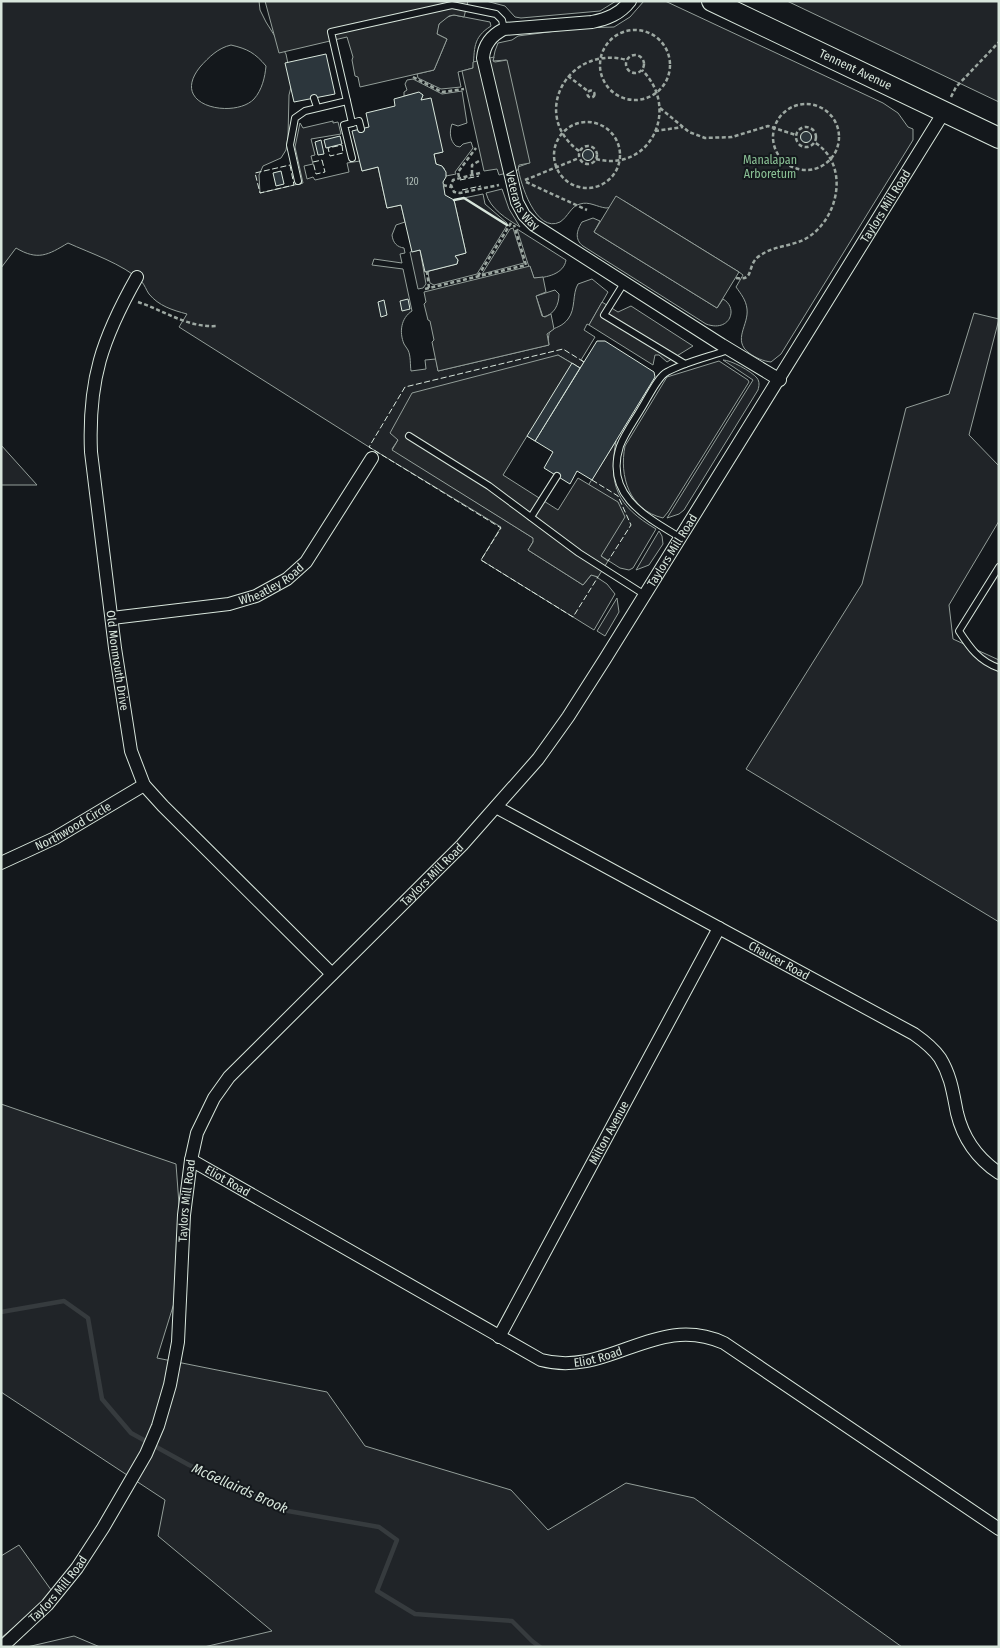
<svg xmlns="http://www.w3.org/2000/svg" width="1000" height="1648" font-family="'Fira Sans Condensed',sans-serif">
<rect width="100%" height="100%" fill="#14181c"/>
<!-- green -->
<g fill="#202428" stroke="#939e99" fill-rule="evenodd">
<path d="M1,1H259L260,10L266,22L286,54L292,83L289,95L288,137L286,150L281,158L263,166L259,175L260,193L303,183L295,147L300,123L303,128L333,121V123L338,122L341,134L311,139L315,155L311,156L313,164L304,166L307,179L313,177L315,180L349,172L347,163L360,161L362,171L378,167L387,208L401,205L405,222L396,225L392,235C393,243 397,247 404,248L405,253L400,254L402,263L374,259L372,265L403,269L412,311C401,318 399,332 404,344C405,346 407,348 408,350C411,356 410,365 411,371L426,369L425,360L436,359L438,371L549,345C546,323 557,333 568,319C576,309 572,294 578,284L592,279L608,292L589,325L587,324L584,330L595,337L581,360L584,362L580,368L558,355L397,438L398,440L392,449L533,538L534,540L528,550L583,585L592,574L607,584L615,594L594,630L481,560L501,527L369,447L179,327L187,314C172,310 159,306 149,294C146,290 145,285 141,281C123,264 90,253 68,243C48,255 38,261 16,248L1,268ZM231,45C248,49 255,53 266,66C265,77 262,90 254,99C235,119 168,107 200,67C209,57 218,48 231,45Z"/>
<polygon points="486,1 616,1 600,11 521,18 515,17 505,6"/>
<path d="M644,1H665L883,103L898,113L908,127L913,129V140L781,354L771,362C763,361 756,358 749,353C732,340 749,325 747,309C746,300 741,294 736,287L743,275L739,272L624,201C619,203 611,208 606,208C597,207 589,201 580,204C571,206 568,217 560,222C536,234 520,183 518,167L529,163L506,60L493,61L495,51L498,43L512,40L518,36L579,28L614,27L630,17Z"/>
<polygon points="787,1 999,1 999,102"/>
<path d="M454,15L490,22L491,26C472,38 475,49 473,68L458,72L461,87L441,89L418,78L417,74L434,70L447,39L437,34C436,23 444,17 454,15Z"/>
<path d="M413,79L442,94L462,91L467,123L458,126L452,124C449,132 450,141 456,146L460,147L463,144L471,142L473,148L455,172L456,174L446,176L444,168L436,164L434,154L443,152L421,100L423,95L419,93L404,96V92L407,90L405,84L407,80Z"/>
<path d="M502,189L509,209L520,227C507,219 490,209 486,193Z"/>
<polygon points="483,194 485,204 507,223 506,227 477,274 434,285 430,283 428,273 429,271 457,264 458,260 455,256 466,253 454,200"/>
<path d="M593,218L600,221L594,232L717,308L723,299C739,308 730,333 706,324L583,246C574,239 577,230 582,222Z"/>
<polygon points="513,228 524,263 482,274 510,229"/>
<path d="M517,229L566,260C564,274 546,278 534,278L530,267H529Z"/>
<polygon points="420,250 426,284 423,288 418,289 410,252"/>
<path d="M555,290L559,294C559,305 554,315 543,317L536,296Z"/>
<polygon points="974,313 999,319 969,435 999,466 999,521 949,605 953,639 999,660 999,922 746,769 862,584 906,408 949,394"/>
<path d="M723,360C731,360 751,371 757,378C760,382 759,386 758,390L684,510L679,514L667,518L753,380Z"/>
<path d="M719,361L748,380L749,382L668,512L663,518C629,510 619,476 625,446L667,377Z"/>
<path d="M616,441C608,485 617,506 656,529L633,568L629,570L620,568L601,556L589,484Z"/>
<polygon points="1,445 37,485 1,485"/>
<polygon points="659,531 662,536 663,544 649,565 636,570"/>
<polygon points="617,598 619,612 605,636 597,631"/>
<polygon points="1,1104 176,1164 184,1271 157,1358 327,1392 365,1446 511,1490 548,1530 626,1483 694,1498 902,1647 204,1647 272,1631 158,1536 165,1500 1,1392"/>
<polygon points="19,1545 54,1594 1,1638 1,1556"/>
<polygon points="74,1636 100,1647 27,1647"/>
</g>
<!-- parking -->
<g fill="#24282b" stroke="#939e99">
<polygon points="265,1 468,1 464,17 454,15 449,16 439,24 437,34 447,39 434,70 360,87 358,77 355,76 352,60 353,57 347,37 279,53"/>
<polygon points="494,57 493,61 495,62 507,60 530,163 519,165 518,170 499,175 497,169 484,171 462,71 473,68 473,62"/>
<polygon points="616,196 739,272 717,308 594,232"/>
<polygon points="530,266 534,278 543,277 546,292 536,296 542,316 545,317 551,314 554,329 547,334 549,345 438,371 432,342 434,340 430,321 428,320 424,304 426,302 424,292"/>
<polygon points="602,302 618,312 631,306 693,346 667,362 659,355 655,355 653,365 589,325"/>
<polygon points="558,355 580,368 535,441 527,436 503,475 558,510 578,478 618,502 625,517 601,556 608,561 598,577 591,575 583,585 528,550 533,542 533,538 392,450 398,440 390,433 412,393"/>
</g>
<g fill="none" stroke-linecap="round" stroke-linejoin="round">
<!-- stream -->
<polyline stroke="#363b3e" stroke-width="4.5" points="1,1312 64,1301 88,1318 102,1399 131,1433 189,1465 288,1511 379,1527 397,1540 377,1591 415,1614 512,1621 532,1641 540,1647"/>
</g>
<!-- building -->
<g fill="#2c363c" stroke="#d8e6dc">
<polygon points="326,54 335,94 294,102 285,63"/>
<polygon points="419,92 423,95 421,100 431,98 443,152 434,154 436,164 442,166 446,172 446,177 443,182 445,195 454,200 466,253 455,256 458,260 457,264 425,272 420,250 412,252 401,205 387,208 378,167 362,171 352,131 369,127 366,113 395,106 394,99"/>
<circle cx="806" cy="137" r="5.5"/>
<polygon points="340,136 342,144 326,148 324,140"/>
<polygon points="321,140 324,154 318,155 315,142"/>
<circle cx="588" cy="155" r="5.5"/>
<polygon points="281,171 284,184 276,186 273,173"/>
<polygon points="408,299 410,309 402,311 400,301"/>
<polygon points="384,300 387,315 381,317 378,302"/>
<polygon points="597,341 605,341 654,372 655,377 592,480 577,471 570,484 544,468 553,452 535,441"/>
<polygon points="572,363 580,368 535,441 527,436"/>
</g>
<g fill="none" stroke-linecap="round" stroke-linejoin="round">
<!-- lane casing -->
<g stroke="#d8e6dc" stroke-width="8">
<g id="lane">
<polyline points="314,98 317,107"/>
<polyline points="347,101 352,123 344,125 352,158"/>
<polyline points="352,123 359,121 361,129"/>
<polyline points="298,181 290,145 295,118 305,111 347,101 331,32 452,5 496,14 502,20 504,29"/>
<polyline points="624,283 604,315 685,364"/>
<polyline points="409,436 489,486 579,553 645,595"/>
<polyline points="531,517 557,476"/>
<path d="M681,538C646,517 604,495 620,446C625,433 634,421 641,409C647,400 658,376 667,372C685,362 708,357 728,350"/>
<path d="M999,567L959,631C970,648 979,661 999,668"/>
</g>
</g>
<!-- street casing -->
<g stroke="#d8e6dc" stroke-width="14">
<g id="street">
<path id="s1" d="M630,1C620,14 607,19 592,22L504,29C492,35 484,45 483,58L517,202L524,215L534,225L722,345L780,380"/>
<path id="s2" d="M137,277C102,339 88,380 91,452L115,648L131,751L144,785L163,806L332,974"/>
<path id="s3" d="M112,618L229,604L256,596L287,579L306,562L372,458"/>
<path id="s4" d="M496,807L914,1034C924,1041 933,1048 940,1058C951,1076 953,1093 957,1113C963,1138 978,1159 999,1173"/>
<path id="s5" d="M1,863L55,838L144,785"/>
<path id="s6" d="M191,1160L541,1360C609,1378 656,1312 724,1343L999,1529"/>
<path id="s7" d="M499,1337L719,928"/>
<path id="s8" d="M2,1647L47,1605L77,1568L103,1528L146,1454L158,1426L170,1385L178,1342L184,1215L191,1160L197,1133L214,1098L229,1077L462,845L538,759L568,717L605,659L944,112"/>
</g>
</g>
<!-- primary casing -->
<g stroke="#d8e6dc" stroke-width="22">
<g id="primary">
<path id="s9" d="M712,1L999,138"/>
</g>
</g>
<!-- path -->
<g stroke="#9da8a2" stroke-width="2.5" stroke-dasharray="4 2.5" stroke-linecap="butt">
<circle cx="635" cy="65" r="35"/>
<circle cx="635" cy="64" r="9"/>
<polyline points="568,76 589,92"/>
<polyline points="413,77 442,92 464,89"/>
<circle cx="591" cy="94" r="3.5"/>
<polyline points="951,97 956,87 999,42"/>
<circle cx="806" cy="137" r="33"/>
<polyline points="660,108 689,132 705,138 732,137 768,126 796,135"/>
<circle cx="587" cy="155" r="33"/>
<circle cx="806" cy="137" r="10"/>
<polyline points="655,131 683,127"/>
<circle cx="588" cy="155" r="9"/>
<path d="M579,151C529,115 568,44 627,60"/>
<path d="M596,159C650,173 681,109 642,70"/>
<polyline points="480,173 453,180 451,185 454,192 460,193 499,185"/>
<polyline points="472,174 472,165 479,161"/>
<polyline points="459,177 458,172 476,148"/>
<polyline points="525,180 579,158"/>
<polyline points="526,182 587,210"/>
<polyline points="443,185 451,187"/>
<polyline points="427,271 429,288"/>
<polyline points="478,276 511,223"/>
<path d="M736,278C753,281 748,269 755,260C757,257 761,255 764,253C778,245 796,246 810,236C840,215 849,163 814,142"/>
<polyline points="425,289 526,265 514,225"/>
<path d="M138,302C165,311 188,328 217,326"/>
</g>
<!-- lane -->
<use href="#lane" stroke="#14181c" stroke-width="6"/>
<!-- street -->
<use href="#street" stroke="#14181c" stroke-width="12"/>
<!-- primary -->
<use href="#primary" stroke="#14181c" stroke-width="20"/>
<!-- fence -->
<g stroke="#d8e6dc" stroke-width="1" stroke-dasharray="6 2.5" stroke-linecap="butt">
<polygon points="342,145 343,153 330,156 328,148"/>
<polygon points="322,160 325,172 316,174 313,162"/>
<polygon points="290,165 294,185 260,193 255,173"/>
<polyline points="460,180 479,176"/>
<polyline points="462,190 481,186"/>
<polyline points="584,362 563,349 405,387 369,447 501,528 481,560 573,617 598,577"/>
<polyline points="592,480 618,496 631,525 608,561"/>
</g>
<!-- wall -->
<polyline stroke="#d8e6dc" stroke-width="2.5" points="454,200 464,198 507,225"/>
</g>
<g text-anchor="middle" stroke-width="4" stroke-linejoin="round" paint-order="stroke">
<!-- number labels -->
<g font-size="10" fill="#adbab4">
<text x="412" y="185">120</text>
</g>
<!-- street labels -->
<g font-size="12" fill="#d8e6dc" stroke="#14181c">
<text dy="4" stroke="none"><textPath href="#s9" startOffset="159">Tennent Avenue</textPath></text>
<text dy="4" stroke="none"><textPath href="#s1" startOffset="319">Veterans Way</textPath></text>
<text dy="4" stroke="none"><textPath href="#s8" startOffset="1731">Taylors Mill Road</textPath></text>
<text dy="4" stroke="none"><textPath href="#s8" startOffset="1326">Taylors Mill Road</textPath></text>
<text dy="4" stroke="none"><textPath href="#s3" startOffset="165">Wheatley Road</textPath></text>
<text dy="4" stroke="none"><textPath href="#s2" startOffset="394">Old Monmouth Drive</textPath></text>
<text dy="4" stroke="none"><textPath href="#s5" startOffset="81">Northwood Circle</textPath></text>
<text dy="4" stroke="none"><textPath href="#s8" startOffset="921">Taylors Mill Road</textPath></text>
<text dy="4" stroke="none"><textPath href="#s4" startOffset="322">Chaucer Road</textPath></text>
<text dy="4" stroke="none"><textPath href="#s7" startOffset="232">Milton Avenue</textPath></text>
<text dy="4" stroke="none"><textPath href="#s6" startOffset="42">Eliot Road</textPath></text>
<text dy="4" stroke="none"><textPath href="#s8" startOffset="501">Taylors Mill Road</textPath></text>
<text dy="4" stroke="none"><textPath href="#s6" startOffset="461">Eliot Road</textPath></text>
<text dy="4" stroke="none"><textPath href="#s8" startOffset="81">Taylors Mill Road</textPath></text>
</g>
<!-- park labels -->
<g font-size="12" fill="#8ac095" stroke="#14181c">
<text x="770" y="164">Manalapan<tspan x="770" dy="14">Arboretum</tspan></text>
</g>
<!-- water labels -->
<g font-size="14" font-style="italic" fill="#d8e6dc" stroke="#14181c">
<text transform="translate(240 1488) rotate(24)" y="5">McGellairds Brook</text>
</g>
</g>
<!-- border -->
<rect width="1000" height="1648" fill="none" stroke="#d8e6dc" stroke-width="5"/>
</svg>
